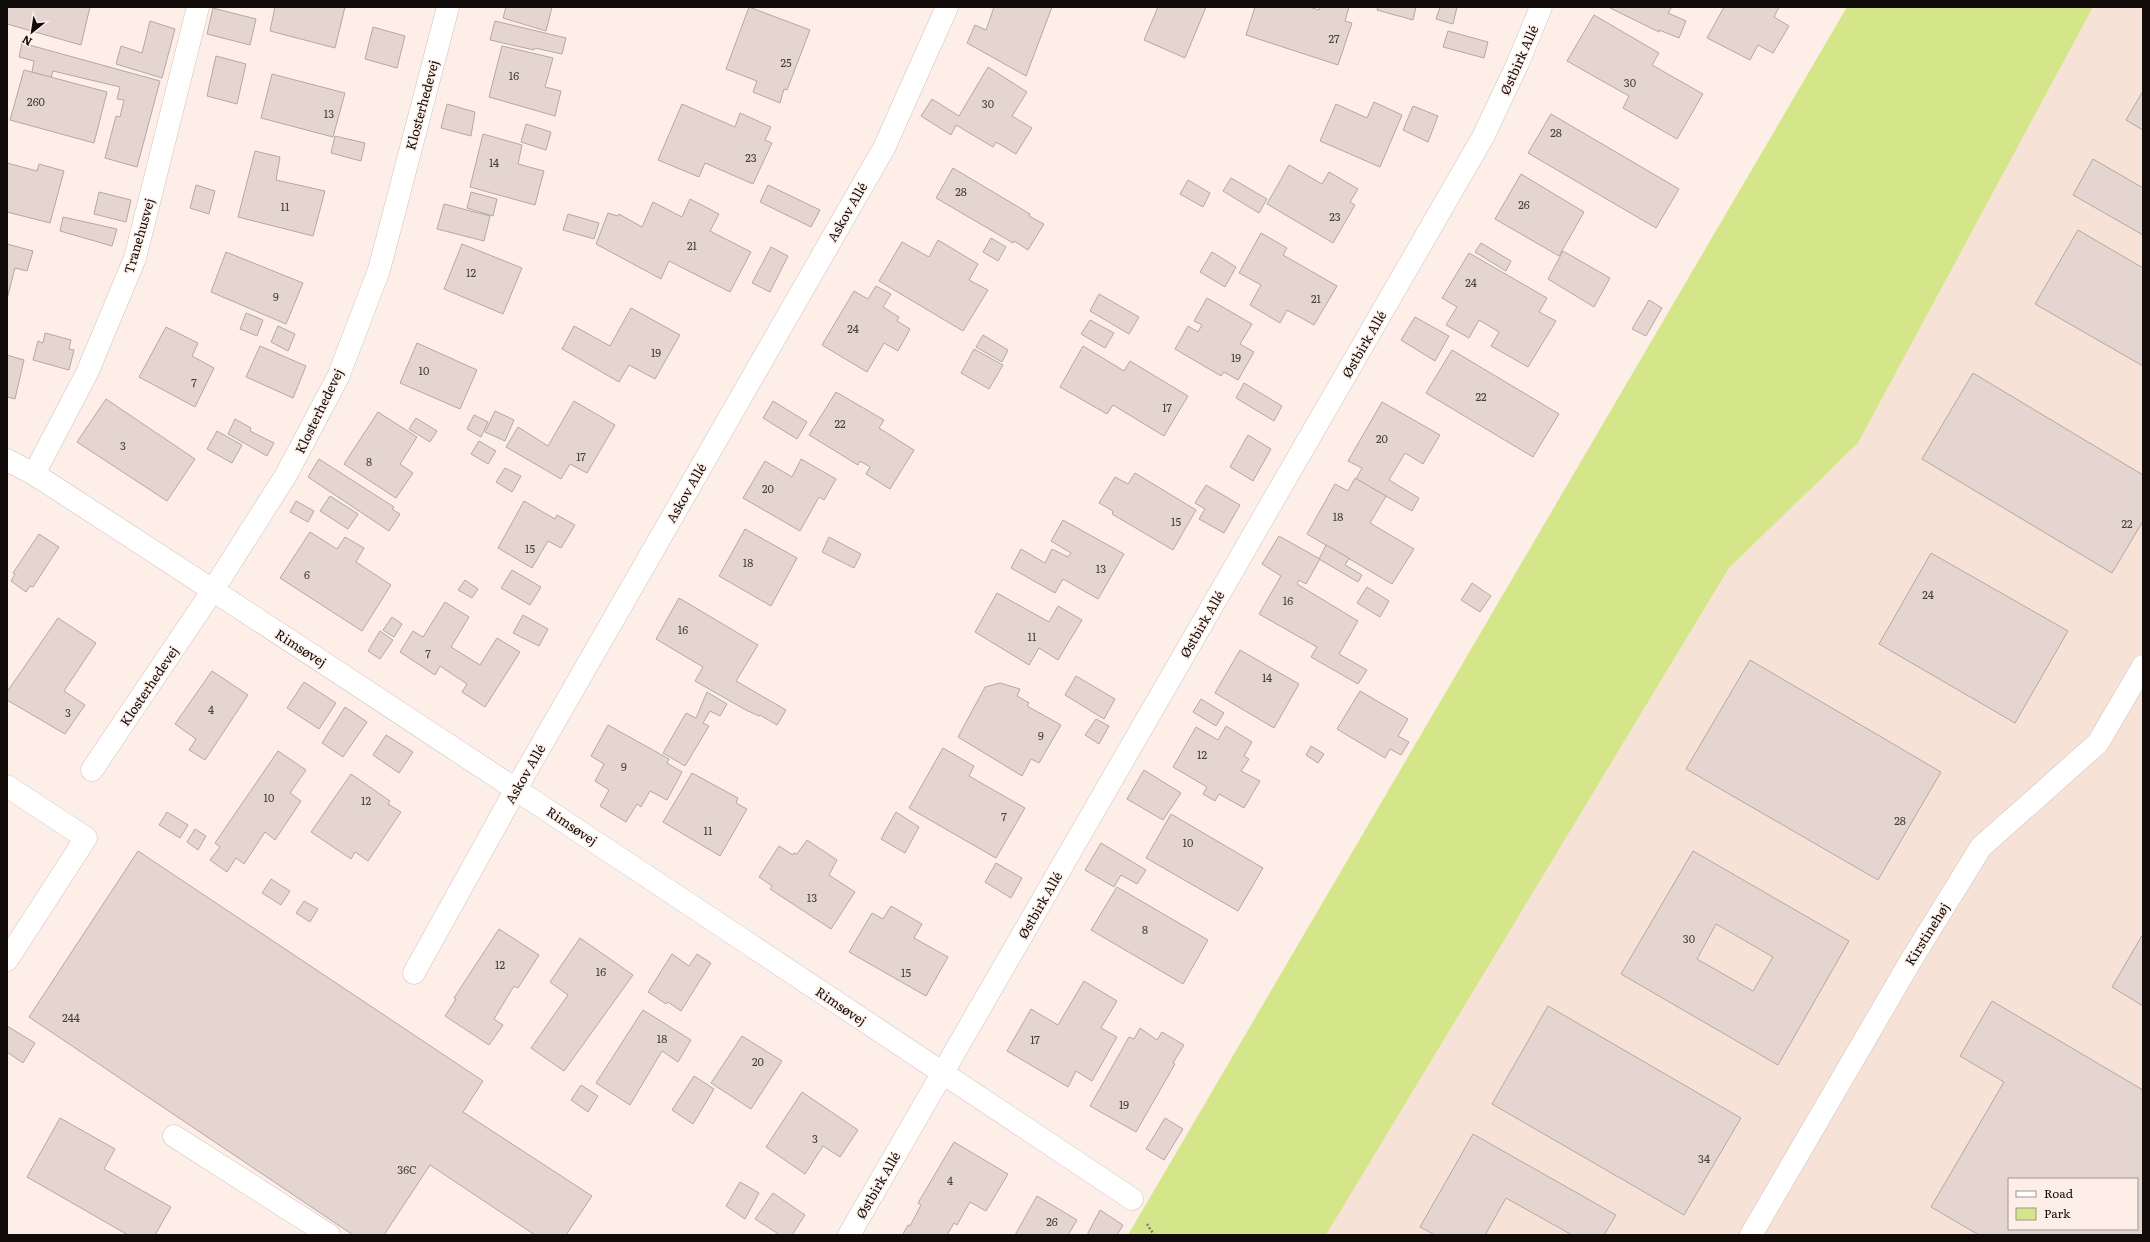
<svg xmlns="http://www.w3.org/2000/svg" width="2150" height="1242" font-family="Literata,serif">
<rect width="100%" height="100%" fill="#fdefe8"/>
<!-- built -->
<path fill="#f7e2d7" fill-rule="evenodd" d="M2093,7H2143V1235H1326L1729,568L1858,443ZM2009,1179H2137V1229H2009Z"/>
<!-- green -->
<polygon fill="#d4e689" points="1847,7 2093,7 1858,443 1729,568 1326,1235 1128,1235"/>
<!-- building -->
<g fill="#e4d5d0" stroke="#b5a7a2" fill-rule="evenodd">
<polygon points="7,7 90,7 81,45 7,24"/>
<polygon points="275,7 345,7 335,48 270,31"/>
<polygon points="506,7 552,7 546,31 503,18"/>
<polygon points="749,7 810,30 787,90 784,89 780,103 753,92 757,81 726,69"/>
<polygon points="994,7 1052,7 1026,76 967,43 975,25 986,30"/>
<polygon points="1158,7 1206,7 1185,58 1144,40"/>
<polygon points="1255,7 1309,7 1319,10 1320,7 1349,7 1345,21 1352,23 1338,65 1246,35"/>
<polygon points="1378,7 1416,7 1413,20 1377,10"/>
<polygon points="1440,7 1457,7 1453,24 1436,19"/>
<polygon points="1608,7 1672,7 1668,13 1686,21 1679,38 1659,30 1659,32"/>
<polygon points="1724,7 1779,7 1774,17 1789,26 1773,53 1758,45 1750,60 1707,38"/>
<polygon points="213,8 256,19 250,45 207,34"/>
<polygon points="1594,15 1659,53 1652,65 1703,94 1677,139 1623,108 1629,96 1567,61"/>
<polygon points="150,21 175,29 162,78 116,64 121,46 142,53"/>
<polygon points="495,21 566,38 562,54 535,48 534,50 490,40"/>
<polygon points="373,27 405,36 397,68 365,59"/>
<polygon points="1448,31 1488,42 1484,58 1443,47"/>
<polygon points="22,43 160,81 137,167 105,158 116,116 120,117 124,100 117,99 120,87 53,71 51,78 32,72 34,61 19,57"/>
<polygon points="502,46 553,58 545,87 561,91 555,116 489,97"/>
<polygon points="216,56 246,64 237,104 207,96"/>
<polygon points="988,67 1027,92 1012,116 1032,128 1016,154 996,142 993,147 956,125 951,135 921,116 932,99 959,116"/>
<polygon points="24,70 107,92 94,143 10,120"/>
<polygon points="272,74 345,93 333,137 261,118"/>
<polygon points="2143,91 2143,130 2126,120"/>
<polygon points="1374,102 1402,115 1380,167 1320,141 1336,104 1367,118"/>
<polygon points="447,104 475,112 471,136 441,128"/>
<polygon points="682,104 735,127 740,113 771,127 765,140 772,143 753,184 705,163 699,177 658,160"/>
<polygon points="1413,106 1438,116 1428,142 1403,130"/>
<polygon points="1551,114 1679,189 1656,228 1528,153"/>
<polygon points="526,124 551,132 546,150 521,142"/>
<polygon points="483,134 522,145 518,164 544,171 535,205 470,187"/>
<polygon points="335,136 365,143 361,161 331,153"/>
<polygon points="255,151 280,157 276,180 325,191 313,236 238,217"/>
<polygon points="2093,159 2143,188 2143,235 2073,195"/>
<polygon points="7,163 37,171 39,164 64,171 50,223 7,212"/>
<polygon points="1289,165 1322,184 1329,172 1358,189 1350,202 1355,205 1333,243 1267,204"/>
<polygon points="953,168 1030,214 1029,216 1044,224 1028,250 1014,241 1013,243 936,198"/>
<polygon points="1521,174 1584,212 1559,256 1495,219"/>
<polygon points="1231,178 1267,199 1259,213 1223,191"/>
<polygon points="1188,180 1210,193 1203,207 1180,194"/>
<polygon points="196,185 215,191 209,214 190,208"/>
<polygon points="768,185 820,210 811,227 760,202"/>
<polygon points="99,192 131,200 126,222 94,214"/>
<polygon points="471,192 497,199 493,216 467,208"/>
<polygon points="690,199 719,214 710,231 751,252 730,292 669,261 661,279 596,244 608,213 618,216 619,214 642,227 653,202 682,217"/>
<polygon points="444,204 490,216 484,241 437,229"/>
<polygon points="568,214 599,223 594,239 563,230"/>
<polygon points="63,217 117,229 112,246 60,231"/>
<polygon points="2078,230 2143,268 2143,366 2035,304"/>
<polygon points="1261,233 1287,248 1283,255 1337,286 1314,325 1287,310 1280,323 1250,305 1261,285 1239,273"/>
<polygon points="991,238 1006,247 998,261 983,252"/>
<polygon points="938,240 978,264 969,280 988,290 963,331 879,281 902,242 929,257"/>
<polygon points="1481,243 1511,261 1506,271 1475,252"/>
<polygon points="7,244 33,251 27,271 15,268 7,299"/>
<polygon points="462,244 522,268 503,314 444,289"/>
<polygon points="771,247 788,256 770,292 752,283"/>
<polygon points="1563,251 1610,278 1594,307 1548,279"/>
<polygon points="226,252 303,283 286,324 211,292"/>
<polygon points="1212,252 1236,267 1225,287 1200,272"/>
<polygon points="1469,253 1547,298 1539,312 1556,321 1528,367 1491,346 1499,332 1479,320 1469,338 1446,325 1457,307 1442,298"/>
<polygon points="876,286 891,294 883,307 899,317 897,321 910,329 898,351 884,343 867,372 822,345 854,291 868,299"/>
<polygon points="1099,294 1139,317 1129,334 1090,311"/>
<polygon points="1207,298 1252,324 1240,344 1254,352 1238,380 1224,372 1221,376 1175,349 1188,326 1198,332 1202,325 1194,321"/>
<polygon points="1649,300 1662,308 1646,336 1632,329"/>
<polygon points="631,308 680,335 655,379 629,365 619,382 562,349 574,326 610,346"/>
<polygon points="246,313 263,320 257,336 240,329"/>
<polygon points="1415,317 1449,336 1435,361 1401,340"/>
<polygon points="1090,320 1114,333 1105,348 1081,334"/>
<polygon points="278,326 295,334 288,351 271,342"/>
<polygon points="166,327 198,343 192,356 214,368 195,407 139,377"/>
<polygon points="45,333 71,340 69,349 74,350 69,370 33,360 38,341 43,343"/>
<polygon points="983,335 1008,350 1002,362 976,347"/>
<polygon points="417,343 477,370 460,409 400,383"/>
<polygon points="260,346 306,366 293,398 246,377"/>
<polygon points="1083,346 1124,371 1130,361 1188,396 1164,436 1113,405 1107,414 1060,387"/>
<polygon points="974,349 1003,365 989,389 961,373"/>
<polygon points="1452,350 1559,414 1533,457 1426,393"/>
<polygon points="7,355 24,360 15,399 7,397"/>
<polygon points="1973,373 2143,475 2143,521 2112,573 1922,459"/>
<polygon points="1244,383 1282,406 1274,421 1236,398"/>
<polygon points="836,392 884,420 879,428 914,450 890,489 866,474 870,467 860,461 858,465 809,435"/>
<polygon points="106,399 195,459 167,501 77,442"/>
<polygon points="574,401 615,425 587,473 570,464 561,479 506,447 518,427 548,446"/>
<polygon points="773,401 807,422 797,439 763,418"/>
<polygon points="1382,402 1440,435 1423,464 1405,453 1389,480 1419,498 1412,511 1356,479 1362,468 1348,461"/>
<polygon points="495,411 514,420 505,441 485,432"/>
<polygon points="378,412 417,437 400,464 413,473 396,498 344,464"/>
<polygon points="474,415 488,422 481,437 467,429"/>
<polygon points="416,418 437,431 430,442 409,429"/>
<polygon points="235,419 251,428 250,431 274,443 267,456 228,434"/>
<polygon points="217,431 242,445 232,463 207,449"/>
<polygon points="1248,435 1271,449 1253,481 1230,467"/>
<polygon points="479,441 496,451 488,464 471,454"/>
<polygon points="319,459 394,507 392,509 400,514 389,531 308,477"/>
<polygon points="801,459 836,479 824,500 819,497 800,531 743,498 765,461 792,477"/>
<polygon points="505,468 521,476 512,492 496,482"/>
<polygon points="1135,473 1196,510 1173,550 1112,514 1113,511 1099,503 1115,477 1128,484"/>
<polygon points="1355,478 1386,496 1370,523 1414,549 1392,584 1307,534 1335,484 1348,491"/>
<polygon points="1206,485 1240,505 1224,533 1199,519 1205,509 1195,503"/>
<polygon points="330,496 358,514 348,529 320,511"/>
<polygon points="296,501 314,511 308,522 290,512"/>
<polygon points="524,501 555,519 557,515 575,525 561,548 548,541 532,568 498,548"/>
<polygon points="1063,520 1124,554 1098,599 1063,579 1055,593 1011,568 1021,549 1045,563 1052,549 1068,557 1071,553 1051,541"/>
<polygon points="745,529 797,558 771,606 719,576"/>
<polygon points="310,532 337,549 345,537 364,548 356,562 391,585 362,631 280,578"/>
<polygon points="39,534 59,547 33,587 30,586 26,592 11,581 15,574 13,573"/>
<polygon points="1279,536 1320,559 1306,584 1299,580 1297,584 1358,621 1339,654 1367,670 1358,684 1311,657 1317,647 1259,614 1281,576 1262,564"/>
<polygon points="829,537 861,554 854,568 822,552"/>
<polygon points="1326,545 1349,558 1345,565 1362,575 1358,582 1319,559"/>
<polygon points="1931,553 2068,631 2015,723 1879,644"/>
<polygon points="512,570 541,587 530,605 501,588"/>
<polygon points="465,580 478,589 472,598 458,590"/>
<polygon points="1472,583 1491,596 1480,612 1461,600"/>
<polygon points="1367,587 1389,601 1380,617 1357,603"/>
<polygon points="997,593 1049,622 1058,606 1082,620 1058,660 1039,648 1029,665 975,632"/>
<polygon points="679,598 758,645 736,681 786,710 777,725 760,715 759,716 744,709 695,681 703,667 656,639"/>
<polygon points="445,602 469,617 451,647 480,665 497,638 520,652 485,707 462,692 467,684 440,666 435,675 400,652 413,631 423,637"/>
<polygon points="523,615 548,629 539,646 513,633"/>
<polygon points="392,617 402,624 394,637 383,630"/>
<polygon points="58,618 96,643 64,691 85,705 65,734 7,700 7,692"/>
<polygon points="380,631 393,640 380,659 368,651"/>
<polygon points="1240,650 1299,684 1274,728 1215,693"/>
<polygon points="1750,660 1941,772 1878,880 1686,769"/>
<polygon points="212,671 248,695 205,760 189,750 196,739 175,724"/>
<polygon points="1076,676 1115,699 1104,719 1065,695"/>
<polygon points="304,682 336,703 319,729 287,708"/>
<polygon points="1000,683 1020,689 1017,696 1029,703 1027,706 1061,725 1039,763 1031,759 1022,776 958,737 985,687"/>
<polygon points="1360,691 1408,719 1398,736 1409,742 1401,755 1390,749 1385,758 1337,729"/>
<polygon points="707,692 727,704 720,716 710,711 703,723 709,726 685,766 663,753 686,713 696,718"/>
<polygon points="1201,699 1224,713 1216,726 1193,712"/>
<polygon points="345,707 367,722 343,757 322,743"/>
<polygon points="1096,719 1109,726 1099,744 1085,735"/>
<polygon points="608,725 669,759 667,763 682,772 667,800 650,791 641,807 637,804 626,822 600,806 609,790 595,781 604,764 591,756"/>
<polygon points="1226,726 1252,742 1244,756 1249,759 1241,771 1260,781 1244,808 1219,794 1215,801 1203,794 1207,787 1173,767 1196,727 1218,740"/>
<polygon points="386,735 413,752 399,773 373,755"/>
<polygon points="1311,746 1324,754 1318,763 1306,755"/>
<polygon points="943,748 974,766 969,776 1025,808 996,858 909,808"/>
<polygon points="278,751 306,770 290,793 301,801 275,840 265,832 244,864 236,858 227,872 210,860 220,847 215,843"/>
<polygon points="1144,770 1181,793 1163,820 1127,799"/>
<polygon points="692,773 738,798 736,803 747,809 720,856 663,822"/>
<polygon points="351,774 390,801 388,804 401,812 368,861 355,852 351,859 311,832"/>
<polygon points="167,812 188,825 180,838 159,825"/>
<polygon points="896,812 919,827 905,853 881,839"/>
<polygon points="1171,814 1263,868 1238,911 1146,858"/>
<polygon points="195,829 206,836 198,850 187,842"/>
<polygon points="807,840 837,860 829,875 855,892 831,929 770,889 772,886 759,877 779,846 793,855 794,853 797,854"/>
<polygon points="1101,843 1146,870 1137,884 1121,875 1114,887 1085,870"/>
<polygon points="138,851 483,1081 463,1112 592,1196 566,1235 535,1235 430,1165 384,1235 353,1235 29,1017"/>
<path d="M1693,851L1849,941L1778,1065L1621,974ZM1716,924L1773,957L1753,991L1697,959Z"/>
<polygon points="996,863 1022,878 1011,898 985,882"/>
<polygon points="271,879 290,891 281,905 262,893"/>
<polygon points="1117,887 1208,940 1183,984 1091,930"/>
<polygon points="304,901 318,909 310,922 296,913"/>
<polygon points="891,906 922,924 914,938 948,957 926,996 849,952 872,913 883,919"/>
<polygon points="499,929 539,955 518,988 514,986 494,1019 503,1025 489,1045 445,1016 456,999 454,998"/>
<polygon points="2143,934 2143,1006 2112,987"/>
<polygon points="580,938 633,975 564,1071 531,1048 568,995 550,982"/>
<polygon points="672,954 689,966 697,954 711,963 681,1011 668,1002 666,1004 648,992"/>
<polygon points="1084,981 1117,1001 1101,1028 1117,1037 1092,1081 1076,1071 1068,1087 1007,1051 1031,1009 1058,1025"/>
<path d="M1992,1001L2143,1090V1235H1979L1931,1207L2004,1082L1960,1056ZM2009,1179H2137V1229H2009Z"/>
<polygon points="1548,1006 1741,1118 1684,1215 1492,1104"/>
<polygon points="643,1010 691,1040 678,1062 662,1051 630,1105 596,1083"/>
<polygon points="7,1026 35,1043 23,1063 7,1052"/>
<polygon points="1140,1028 1157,1040 1162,1032 1184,1045 1173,1063 1175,1064 1136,1132 1090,1106 1129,1037 1134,1039"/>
<polygon points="742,1036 782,1061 751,1109 711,1083"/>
<polygon points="694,1076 714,1089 693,1124 672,1110"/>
<polygon points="581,1085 598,1096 588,1112 571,1100"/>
<polygon points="802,1092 858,1130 840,1157 823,1146 805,1174 766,1147"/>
<polygon points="60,1118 115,1149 104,1169 171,1207 155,1235 128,1235 27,1177"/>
<polygon points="1165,1118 1183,1129 1164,1160 1146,1149"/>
<polygon points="1473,1134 1616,1215 1604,1235 1572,1235 1506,1198 1485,1235 1435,1235 1420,1227"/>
<polygon points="954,1142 1008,1174 986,1211 970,1202 957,1225 954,1223 947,1235 905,1235 903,1234 908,1225 910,1226 921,1205 918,1203"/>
<polygon points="740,1182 759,1193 745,1219 726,1206"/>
<polygon points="773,1193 805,1215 792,1235 780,1235 755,1219"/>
<polygon points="1037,1196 1077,1220 1068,1235 1015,1235"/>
<polygon points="1100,1210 1123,1225 1117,1235 1087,1235"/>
</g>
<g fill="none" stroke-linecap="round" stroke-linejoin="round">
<!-- minor casing -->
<g stroke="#cec1b9" stroke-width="23">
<g id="minor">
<path d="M7,460L34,474C402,712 767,956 1132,1199"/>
<polyline points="34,474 87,373 135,258 198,7"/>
<polyline points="92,770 213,590 286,475 338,377 379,270 448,7"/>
<polyline points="7,786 86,838 7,960"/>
<polyline points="414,973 516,789 884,148 947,7"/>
<polyline points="174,1136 329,1235"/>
<polyline points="849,1235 1483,137 1518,63 1541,7"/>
<polyline points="1751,1235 1910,962 1981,847 2098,743 2143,666"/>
</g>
</g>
<!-- path -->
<polyline stroke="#827974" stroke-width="2.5" stroke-dasharray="2 2" stroke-linecap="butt" points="1147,1224 1154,1235"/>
<!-- minor -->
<use href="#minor" stroke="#fff" stroke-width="22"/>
</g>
<g text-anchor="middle" stroke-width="3" stroke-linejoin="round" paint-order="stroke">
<!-- number labels -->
<g font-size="11" fill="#463e3c">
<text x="1334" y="43">27</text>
<text x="786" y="67">25</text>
<text x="514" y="80">16</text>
<text x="1630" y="87">30</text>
<text x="36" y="106">260</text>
<text x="988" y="108">30</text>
<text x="329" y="118">13</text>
<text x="1556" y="137">28</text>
<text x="751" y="162">23</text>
<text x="494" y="167">14</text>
<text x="961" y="196">28</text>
<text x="1524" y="209">26</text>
<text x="285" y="211">11</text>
<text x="1335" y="221">23</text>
<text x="692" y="250">21</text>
<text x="471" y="277">12</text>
<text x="1471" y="287">24</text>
<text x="276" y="301">9</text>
<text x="1316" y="303">21</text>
<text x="853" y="333">24</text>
<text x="656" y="357">19</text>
<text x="1236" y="362">19</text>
<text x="424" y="375">10</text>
<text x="194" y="387">7</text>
<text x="1481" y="401">22</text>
<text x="1167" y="412">17</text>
<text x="840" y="428">22</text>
<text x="1382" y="443">20</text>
<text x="123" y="450">3</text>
<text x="581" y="461">17</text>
<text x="369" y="466">8</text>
<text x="768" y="493">20</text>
<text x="1338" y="521">18</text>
<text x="1176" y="526">15</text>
<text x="2127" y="528">22</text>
<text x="530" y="553">15</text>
<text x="748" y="567">18</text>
<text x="1101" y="573">13</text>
<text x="307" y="579">6</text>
<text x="1928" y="599">24</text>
<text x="1288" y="605">16</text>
<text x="683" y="634">16</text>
<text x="1032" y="641">11</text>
<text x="428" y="658">7</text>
<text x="1267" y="682">14</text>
<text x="211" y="714">4</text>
<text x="68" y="717">3</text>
<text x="1041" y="740">9</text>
<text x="1202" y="759">12</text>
<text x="624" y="771">9</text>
<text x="269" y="802">10</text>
<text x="366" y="805">12</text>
<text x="1004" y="821">7</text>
<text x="1900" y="825">28</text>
<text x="708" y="835">11</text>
<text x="1188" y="847">10</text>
<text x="812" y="902">13</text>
<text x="1145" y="934">8</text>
<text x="1689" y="943">30</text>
<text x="500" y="969">12</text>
<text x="601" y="976">16</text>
<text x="906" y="977">15</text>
<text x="71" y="1022">244</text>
<text x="662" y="1043">18</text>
<text x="1035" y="1044">17</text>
<text x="758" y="1066">20</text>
<text x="1124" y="1109">19</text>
<text x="815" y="1143">3</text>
<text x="1704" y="1163">34</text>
<text x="407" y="1174">36C</text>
<text x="950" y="1185">4</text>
<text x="1052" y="1226">26</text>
</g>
<!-- street labels -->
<g font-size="13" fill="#110c0a" stroke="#fdefe8">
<text transform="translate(1519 60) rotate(-66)" y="5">Østbirk Allé</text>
<text transform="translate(422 105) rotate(-75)" y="5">Klosterhedevej</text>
<text transform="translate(847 212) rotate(-60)" y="5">Askov Allé</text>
<text transform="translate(139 236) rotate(-74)" y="5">Tranehusvej</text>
<text transform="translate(1364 344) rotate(-60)" y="5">Østbirk Allé</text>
<text transform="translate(319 411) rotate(-64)" y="5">Klosterhedevej</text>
<text transform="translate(686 493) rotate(-60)" y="5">Askov Allé</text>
<text transform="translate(1202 624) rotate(-60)" y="5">Østbirk Allé</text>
<text transform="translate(301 648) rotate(33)" y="5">Rimsøvej</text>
<text transform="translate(149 686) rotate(-56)" y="5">Klosterhedevej</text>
<text transform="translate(525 774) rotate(-60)" y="5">Askov Allé</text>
<text transform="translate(572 826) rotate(34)" y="5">Rimsøvej</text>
<text transform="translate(1040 905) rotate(-60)" y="5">Østbirk Allé</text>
<text transform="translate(1927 934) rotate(-58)" y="5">Kirstinehøj</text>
<text transform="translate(841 1006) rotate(34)" y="5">Rimsøvej</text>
<text transform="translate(878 1185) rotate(-60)" y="5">Østbirk Allé</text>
</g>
</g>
<!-- border -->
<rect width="2150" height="1242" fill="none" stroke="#110c0a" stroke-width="16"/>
<!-- legend -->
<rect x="2008" y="1178" width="130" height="52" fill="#fdefe8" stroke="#9f948f"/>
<rect x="2016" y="1191" width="20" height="6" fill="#ffffff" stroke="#9f948f"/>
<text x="2044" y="1198" font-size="12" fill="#110c0a">Road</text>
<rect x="2016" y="1208" width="20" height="12" fill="#d4e689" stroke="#9f948f"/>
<text x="2044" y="1218" font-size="12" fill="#110c0a">Park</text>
<!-- north arrow -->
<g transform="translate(32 32) rotate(210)" stroke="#fdefe8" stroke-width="3" paint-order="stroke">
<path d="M0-3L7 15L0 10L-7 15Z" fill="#110c0a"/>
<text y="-6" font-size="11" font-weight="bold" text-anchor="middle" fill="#110c0a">N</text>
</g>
</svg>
